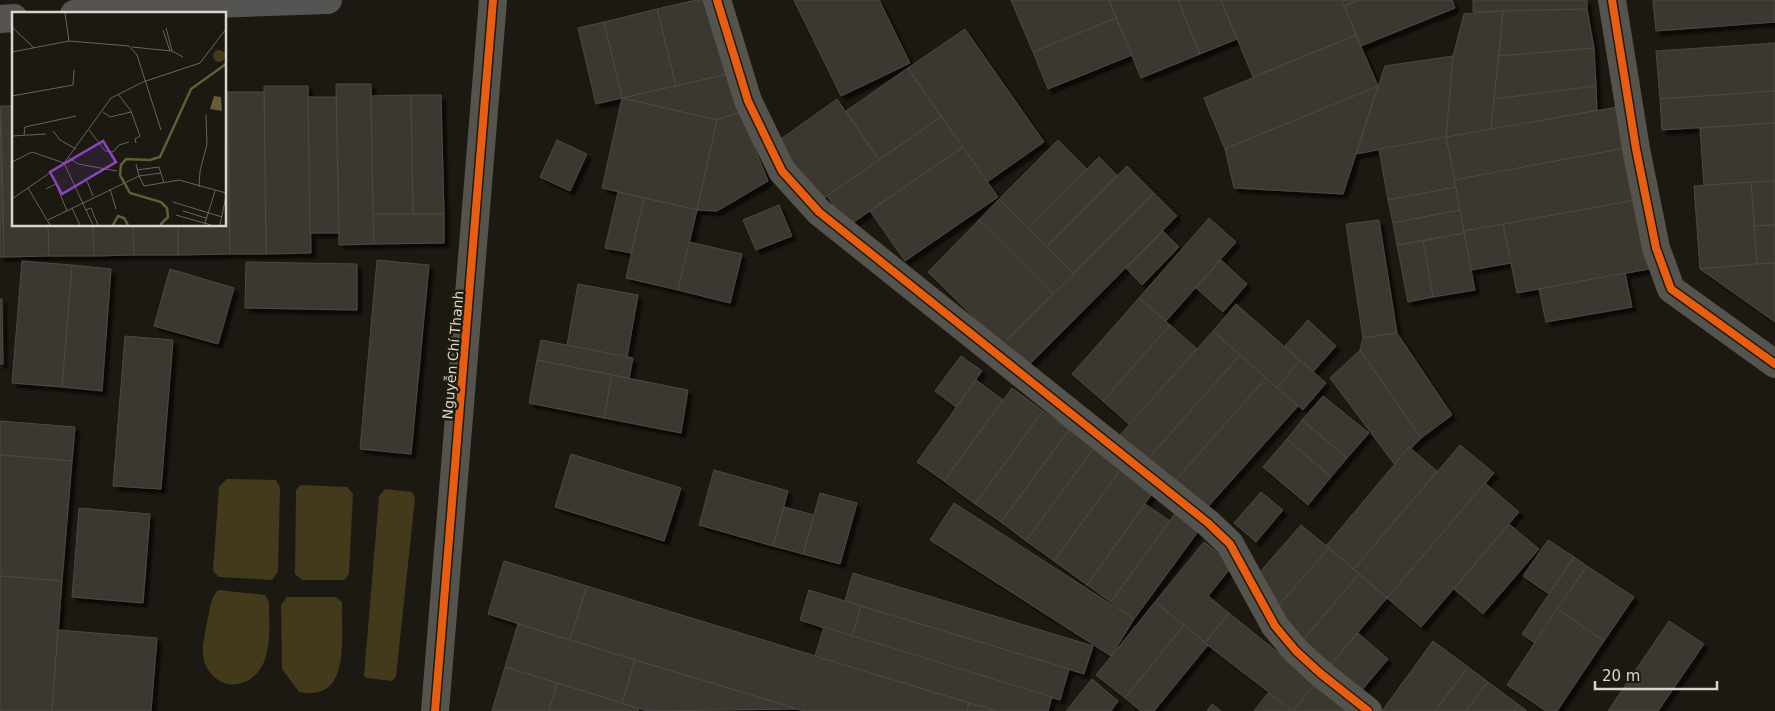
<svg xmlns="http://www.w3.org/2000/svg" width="1775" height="711" font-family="'DejaVu Sans',sans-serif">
<defs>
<filter id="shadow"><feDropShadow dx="4.5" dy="4.5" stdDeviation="1" flood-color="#0009"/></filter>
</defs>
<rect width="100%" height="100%" fill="#1b1911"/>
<!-- green -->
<g fill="#433a1b">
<polygon points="227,479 276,480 280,488 278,572 272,580 219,577 213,571 219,487"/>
<polygon points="301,485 347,487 353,494 349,574 344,580 302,580 295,574 296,490"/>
<polygon points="385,489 412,492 415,498 396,677 392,681 367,678 364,676 379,496"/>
<path d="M218,590L265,595L269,602C269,619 271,639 266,656C258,687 220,697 205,664C200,651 205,635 207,622C210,610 210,599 218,590Z"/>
<path d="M287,597H336L342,602C341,637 352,703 299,692L282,669L281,605Z"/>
</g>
<!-- building -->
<g fill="#3a3831" stroke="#4b4a43" filter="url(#shadow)">
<polygon points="696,0 710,0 728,74 676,86 657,9"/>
<polygon points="794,0 879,0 910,63 841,96"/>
<polygon points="1011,0 1109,0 1116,18 1033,52"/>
<polygon points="1109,0 1178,0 1200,54 1141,78"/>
<polygon points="1178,0 1221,0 1237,39 1200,54"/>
<polygon points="1221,0 1342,0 1356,35 1253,77"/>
<polygon points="1342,0 1359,0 1344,6"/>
<polygon points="1359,0 1452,0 1455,8 1361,46 1344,6"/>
<polygon points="1473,0 1587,0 1587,9 1473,12"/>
<polygon points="1653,0 1775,0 1775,22 1656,31"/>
<polygon points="657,9 676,86 622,98 604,22"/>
<polygon points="1587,9 1594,48 1499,56 1503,11"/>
<polygon points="1503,11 1491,130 1446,137 1453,56 1464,14"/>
<polygon points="1116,18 1132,55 1048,89 1033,52"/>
<polygon points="604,22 622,98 596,104 578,28"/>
<polygon points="965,29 1044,142 987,182 908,68"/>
<polygon points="1356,35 1378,86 1225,149 1204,98"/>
<polygon points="1775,43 1775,91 1660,99 1656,51"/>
<polygon points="1594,48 1596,86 1494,99 1499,56"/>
<polygon points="1453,56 1446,137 1356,154 1385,66"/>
<polygon points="908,68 941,117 879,160 846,111"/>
<polygon points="728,74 740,112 717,120 622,98"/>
<polygon points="336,84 371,84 374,244 339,245"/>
<polygon points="264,86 308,86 311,253 266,254"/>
<polygon points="1378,86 1343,194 1234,188 1225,149"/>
<polygon points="1596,86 1597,110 1491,130 1494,99"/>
<polygon points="1775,91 1775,123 1662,130 1660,99"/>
<polygon points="225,92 228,92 230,254 178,255 178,225 225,225"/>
<polygon points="228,92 264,92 266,254 230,254"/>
<polygon points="411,95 413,214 373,214 371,96"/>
<polygon points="411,95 441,95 444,214 413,214"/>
<polygon points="308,97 336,97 339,233 310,233"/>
<polygon points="622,98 717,120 697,210 602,188"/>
<polygon points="837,99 879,160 820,201 778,141"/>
<polygon points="0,106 4,257 0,257"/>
<polygon points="1,106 14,106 14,225 48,225 49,256 4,257"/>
<polygon points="1618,107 1626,148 1454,180 1446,137"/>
<polygon points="740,112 768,181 717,211 697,210 717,120"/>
<polygon points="941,117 963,147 848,226 827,196"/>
<polygon points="1775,123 1775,181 1704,185 1700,128"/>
<polygon points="1446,137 1456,187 1388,200 1379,149"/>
<polygon points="557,140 587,154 570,191 540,177"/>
<polygon points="1058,140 1087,169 1028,229 999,199"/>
<polygon points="963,147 998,197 905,261 870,211"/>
<polygon points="1626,148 1636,200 1464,231 1454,180"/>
<polygon points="1099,157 1117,175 1046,247 1028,229"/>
<polygon points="1127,166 1154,193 1074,274 1046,247"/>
<polygon points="1775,181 1775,225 1754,226 1751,182"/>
<polygon points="1751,182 1757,264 1700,269 1694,186"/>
<polygon points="1456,187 1460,210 1393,223 1388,200"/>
<polygon points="618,192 644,198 631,253 605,248"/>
<polygon points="1154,193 1177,216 1026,368 1002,345"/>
<polygon points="644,198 697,210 678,290 626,278"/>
<polygon points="999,199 1074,274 1053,294 979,220"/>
<polygon points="1636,200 1649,269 1517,293 1503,224"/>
<polygon points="779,205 792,236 756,250 743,220"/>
<polygon points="1460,210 1464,233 1397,245 1393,223"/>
<polygon points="373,214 444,214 444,243 374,244"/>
<polygon points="1209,218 1236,242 1166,321 1139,298"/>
<polygon points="979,220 1053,294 1002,345 928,272"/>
<polygon points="1379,220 1397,333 1363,338 1346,224"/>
<polygon points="1503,224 1511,263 1471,270 1464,231"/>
<polygon points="48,225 93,225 94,256 49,256"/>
<polygon points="93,225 133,225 134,255 94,256"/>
<polygon points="133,225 178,225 178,255 134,255"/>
<polygon points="1775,225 1775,263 1757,264 1754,226"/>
<polygon points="1163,231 1179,247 1142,285 1126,268"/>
<polygon points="1464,233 1475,290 1433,297 1423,241"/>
<polygon points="1423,241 1433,297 1408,302 1397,245"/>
<polygon points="689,242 742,254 730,303 678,290"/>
<polygon points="377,260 429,265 411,454 360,449"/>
<polygon points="1221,260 1247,284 1223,312 1196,288"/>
<polygon points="22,261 72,265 62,387 12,383"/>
<polygon points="246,262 357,264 357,310 245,308"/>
<polygon points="1775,263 1775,322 1700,269 1757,264"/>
<polygon points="72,265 111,269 102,391 62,387"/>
<polygon points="170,269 234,288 218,344 154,326"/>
<polygon points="1625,273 1632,307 1546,322 1539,289"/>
<polygon points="578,284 638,295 627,357 567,345"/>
<polygon points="1139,298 1170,325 1103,401 1072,374"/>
<polygon points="0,299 2,299 3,364 0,364"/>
<polygon points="1236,304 1300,360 1277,388 1213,331"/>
<polygon points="1308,320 1336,346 1313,372 1285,346"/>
<polygon points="1170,325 1197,349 1130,425 1103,401"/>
<polygon points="1213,331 1240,355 1148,459 1120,435"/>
<polygon points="1397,333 1452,415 1421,438 1360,350 1363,338"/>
<polygon points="125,336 173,340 161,489 113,486"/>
<polygon points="541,340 633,358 629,378 537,360"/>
<polygon points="1360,350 1421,438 1395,465 1330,378"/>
<polygon points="1240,355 1266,378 1174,482 1148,459"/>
<polygon points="961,356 982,371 956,407 935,391"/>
<polygon points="537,360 612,375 604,418 529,403"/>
<polygon points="1300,360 1326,383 1303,410 1277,388"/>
<polygon points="612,375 688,390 681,433 604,418"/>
<polygon points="1266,378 1298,406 1205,510 1174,482"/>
<polygon points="976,380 1003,400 944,481 917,462"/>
<polygon points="1012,388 1043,411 975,504 944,481"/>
<polygon points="1323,396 1369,433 1347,458 1302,420"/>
<polygon points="1043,411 1069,430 1001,522 975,504"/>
<polygon points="1302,420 1347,458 1331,477 1287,439"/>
<polygon points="0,421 75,427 72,461 0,455"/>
<polygon points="1069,430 1094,448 1026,541 1001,522"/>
<polygon points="1287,439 1331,477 1308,505 1263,467"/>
<polygon points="1460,445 1494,473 1387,598 1354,569"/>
<polygon points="1409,447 1437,471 1354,569 1326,546"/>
<polygon points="1094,448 1122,468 1054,561 1026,541"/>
<polygon points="571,454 681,488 664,541 555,507"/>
<polygon points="0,455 72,461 62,581 0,576"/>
<polygon points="1122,468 1154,491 1087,585 1054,561"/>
<polygon points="714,470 788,491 773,546 699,525"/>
<polygon points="1485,483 1519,512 1421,627 1387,598"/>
<polygon points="1261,492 1283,510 1256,542 1234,523"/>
<polygon points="820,493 857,503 840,564 803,554"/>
<polygon points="954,503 1134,619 1111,656 930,540"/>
<polygon points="1145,504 1170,521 1111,602 1087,585"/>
<polygon points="784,507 814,515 803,554 773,546"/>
<polygon points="79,508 150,514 143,603 72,597"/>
<polygon points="1178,509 1202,526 1134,619 1111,602"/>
<polygon points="1509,524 1539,549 1483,614 1454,589"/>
<polygon points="1301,525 1329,548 1280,605 1252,581"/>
<polygon points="1548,540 1574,557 1549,594 1523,576"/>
<polygon points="1204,542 1233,565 1208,596 1229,613 1205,643 1155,602"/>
<polygon points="1329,548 1359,574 1303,640 1272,613"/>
<polygon points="1574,557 1587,566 1535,643 1522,634"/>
<polygon points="504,561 587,586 570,640 488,614"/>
<polygon points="1587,566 1634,597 1604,641 1557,609"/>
<polygon points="853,573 1093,646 1084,674 845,601"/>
<polygon points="1359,574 1387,598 1331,664 1303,640"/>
<polygon points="0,576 62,581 52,711 0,711"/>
<polygon points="587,586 969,703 967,711 804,711 570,640"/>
<polygon points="809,590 861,606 852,637 800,620"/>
<polygon points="1155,602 1184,625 1125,698 1096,675"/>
<polygon points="861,606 1069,669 1060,700 852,637"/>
<polygon points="1557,609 1604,641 1557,711 1546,711 1507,685"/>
<polygon points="1229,613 1316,683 1293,711 1205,643"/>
<polygon points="1669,621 1704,644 1658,711 1608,711"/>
<polygon points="518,624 635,660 622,703 505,667"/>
<polygon points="1184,625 1208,645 1154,711 1141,711 1125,698"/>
<polygon points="824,627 1052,697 1048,711 996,711 815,656"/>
<polygon points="58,630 157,638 151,711 52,711"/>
<polygon points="1358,633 1388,659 1362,690 1331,664"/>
<polygon points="1433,641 1468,667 1435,711 1382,711"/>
<polygon points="635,660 798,709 647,711 622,703"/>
<polygon points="505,667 557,683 549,711 492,711"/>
<polygon points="1468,667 1488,682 1466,711 1435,711"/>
<polygon points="1092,679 1118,701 1111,711 1066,711"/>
<polygon points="1488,682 1519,705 1514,711 1466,711"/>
<polygon points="557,683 622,703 639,709 638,711 549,711"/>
<polygon points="1316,683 1351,711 1293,711"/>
<polygon points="1268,693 1291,711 1254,711"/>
<polygon points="969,703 996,711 967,711"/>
<polygon points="1212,704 1221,711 1207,711"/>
<polygon points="1519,705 1527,711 1514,711"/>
</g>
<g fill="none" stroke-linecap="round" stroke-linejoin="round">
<!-- minor -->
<g stroke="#55534d" stroke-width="28">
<polyline points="717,0 748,101 782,171 819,212 1208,523 1230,544 1275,626 1296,651 1320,673 1368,711"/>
<polyline points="1612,0 1636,149 1656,248 1671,289 1775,364"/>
<polyline points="435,711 493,0"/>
</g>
<!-- major -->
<g stroke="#555452" stroke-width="28">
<polyline points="74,14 185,5 328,0"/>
<polyline points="0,19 14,18"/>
</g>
<!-- cycleway casing -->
<g stroke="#1f1b0d" stroke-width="11">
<g id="cycleway">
<polyline points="717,0 748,101 782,171 819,212 1208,523 1230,544 1275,626 1296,651 1320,673 1368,711"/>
<polyline points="1612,0 1636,149 1656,248 1671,289 1775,364"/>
<polyline points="435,711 493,0"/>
</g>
</g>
<!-- cycleway -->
<use href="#cycleway" stroke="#e95d12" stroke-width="8"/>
</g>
<g text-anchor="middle" stroke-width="5" stroke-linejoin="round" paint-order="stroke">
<!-- street labels -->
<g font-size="14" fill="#d9d6cd" stroke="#1f1b0d">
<text transform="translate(453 355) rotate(-85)" y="5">Nguyễn Chí Thanh</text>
</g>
</g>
<!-- overview -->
<g transform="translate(12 12)">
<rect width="214" height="214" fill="#1b1911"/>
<path d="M201 44a6 6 0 1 1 12 0a6 6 0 1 1-12 0Z" fill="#433a1b"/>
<path d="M202,84L209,85L210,99L198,97Z" fill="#675c36"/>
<path fill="none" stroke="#675c36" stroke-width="2.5" d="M101,213L106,204L112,206L116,213M148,213L156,205L155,196L149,190L118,181L108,163L109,153L114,147L138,148L148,145L179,77L214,52"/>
<path fill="none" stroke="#67655c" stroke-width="1" d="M53,1L57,29M0,15L22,36M154,16L160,39M151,18L158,39M120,35L160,39L171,45M0,40L57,29L117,34L125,43L149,118M106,82L119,99L128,124L123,127L124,131M0,84L61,73L62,58M91,100L98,105L119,100M77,118L93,139L101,140L107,133L117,130M41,119L48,128L64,137M12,123L13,115L64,104M0,124L34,122M57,146L66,152L105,159M0,150L20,140L52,151L81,213M124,152L127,164L149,161M125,158L147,155L152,171M75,169L81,184M187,175L188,159L195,132L194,103M16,176L38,213M34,177L44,172L55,199M98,177L104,197M0,187L52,151L99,86L131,70L188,51L214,17M161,190L210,205M60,196L68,213M74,198L79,196L86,213M171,199L194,206M164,203L199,213M36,208L127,164L132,174L167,168L214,181M193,211L203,179M208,213L214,184"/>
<path fill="#8946c1" fill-opacity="0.15" stroke="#8946c1" stroke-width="2.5" d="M91,129L104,150L50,182L38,160Z"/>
<rect width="214" height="214" fill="none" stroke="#d9d6cd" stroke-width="2.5"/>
</g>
<!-- scale -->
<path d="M1595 681v8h122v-8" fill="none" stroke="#d9d6cd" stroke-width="2.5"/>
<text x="1602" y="681" font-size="15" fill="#d9d6cd" stroke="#1f1b0d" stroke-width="4" paint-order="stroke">20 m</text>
</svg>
